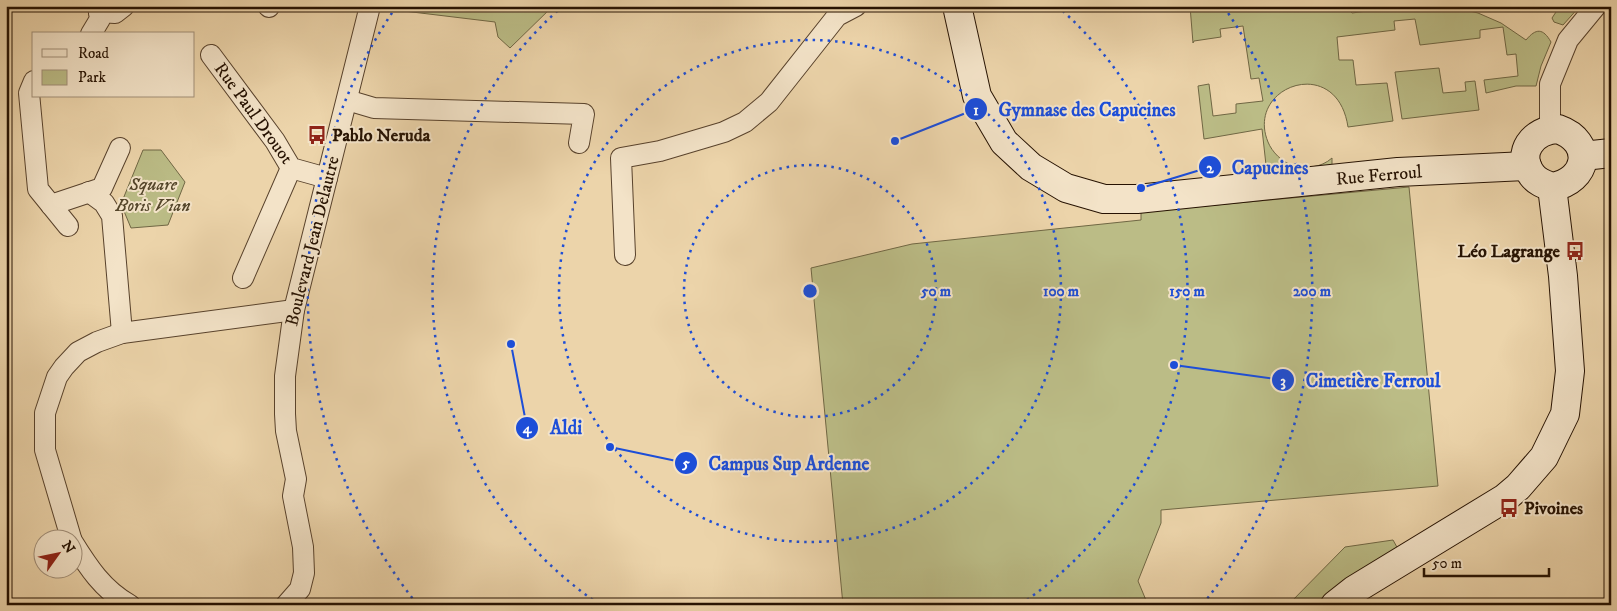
<svg xmlns="http://www.w3.org/2000/svg" width="1617" height="611" font-family="'IM FELL DW Pica',serif">
<rect width="100%" height="100%" fill="#ecd4aa"/>
<filter id="stains"><feTurbulence type="fractalNoise" baseFrequency=".004" numOctaves="4"/><feColorMatrix values="0 0 0 0 .2 0 0 0 0 .09 0 0 0 0 .02 0 0 0 .5 -.17"/></filter>
<radialGradient id="worn" r=".72"><stop offset=".6" stop-color="#630" stop-opacity="0"/><stop offset="1" stop-color="#630" stop-opacity=".3"/></radialGradient>
<!-- green -->
<g fill="#bbbc86" stroke="#706744">
<polygon points="380,6 553,6 510,48 498,37 495,22 379,8"/>
<path d="M1190,6H1345L1352,13L1404,6L1454,7L1478,13L1501,23L1526,40C1536,28 1543,28 1551,42L1541,66L1536,86H1516L1486,93L1484,80L1518,76L1516,54L1507,55L1503,27L1480,30V38L1420,45L1415,19L1394,21L1395,30L1337,37L1339,60H1353L1356,85L1387,83L1393,121L1348,127C1337,53 1245,86 1268,142C1272,152 1282,162 1292,165C1305,169 1321,168 1332,158V168L1267,174L1262,129L1204,139L1198,86L1209,84L1213,116L1236,113V104L1263,101L1259,78L1251,79L1243,26L1220,29L1221,37L1194,41L1193,43Z"/>
<polygon points="1555,6 1580,6 1563,25 1554,22 1552,18 1558,9"/>
<polygon points="1439,68 1443,93 1466,91 1465,82 1475,81 1479,110 1402,119 1395,72"/>
<polygon points="143,150 161,150 185,182 168,225 131,228 121,204"/>
<polygon points="1409,187 1438,486 1161,510 1161,523 1138,581 1148,605 843,605 811,268 912,244 1141,220 1141,212"/>
<polygon points="1393,540 1398,549 1323,605 1288,605 1345,547"/>
</g>
<g fill="none" stroke-linecap="round" stroke-linejoin="round">
<!-- street casing -->
<g stroke="#58422c" stroke-width="22">
<g id="street">
<polyline points="268,6 269,7"/>
<polyline points="99,12 115,13 124,6"/>
<polyline points="91,34 100,19 98,6"/>
<polyline points="211,55 275,141 291,168 327,178"/>
<polyline points="34,81 29,93 38,189 68,226"/>
<polyline points="347,100 374,108 584,114 579,143"/>
<polyline points="1550,130 1550,84 1568,40 1596,6"/>
<polyline points="89,192 104,203 112,216 122,333"/>
<polyline points="51,205 102,188 120,148"/>
<polyline points="625,255 621,158 660,151 724,132 745,122 769,102 837,16 856,6"/>
<polyline points="243,278 291,168"/>
<polyline points="71,538 45,450 45,413 57,377 64,367 78,352 97,342 122,333 294,310"/>
<path d="M72,541C88,567 103,590 130,605"/>
<polyline points="286,605 300,589 304,573 303,547 293,496 296,479 286,431 285,414 285,376 294,310 370,6"/>
</g>
</g>
<!-- secondary casing -->
<g stroke="#261202" stroke-width="30">
<g id="secondary">
<polyline points="957,6 977,96 1004,142 1031,167 1066,188 1104,199 1137,199 1398,172 1527,166"/>
<path d="M1558,129C1595,142 1588,181 1552,187C1544,184 1537,182 1532,175C1515,153 1533,130 1558,129Z"/>
<polyline points="1583,156 1611,153"/>
<polyline points="1335,605 1354,590 1505,498 1518,487 1544,457 1565,414 1570,371 1563,276 1552,187"/>
</g>
</g>
<!-- street -->
<use href="#street" stroke="#f3e3c8" stroke-width="20"/>
<!-- secondary -->
<use href="#secondary" stroke="#f3e3c8" stroke-width="28"/>
</g>
<!-- distance rings -->
<g fill="none" stroke="#1d4ed8" stroke-width="2.5" stroke-dasharray="2.5 5">
<circle cx="810" cy="291" r="126"/>
<circle cx="810" cy="291" r="251"/>
<path d="M599 604A377 377 0 0 1 563 6M1057 6A377 377 0 0 1 1021 604"/>
<path d="M417 604A502 502 0 0 1 396 7M1224 7A502 502 0 0 1 1203 604"/>
</g>
<!-- icons -->
<defs>
<g id="bus-bare" transform="scale(1.5)"><path d="M-5-6H5V4H4V6H2V4H-2V6H-4V4H-5ZM-3.5-4V0h7V-4ZM-3.5 1.2v1.5H-2V1.2ZM2 1.2v1.5H3.5V1.2Z" fill="#8f2418" stroke="#f3e3c8" stroke-width="2.5" paint-order="stroke"/></g>
</defs>
<g fill-rule="evenodd">
<use href="#bus-bare" x="317" y="135"/>
<use href="#bus-bare" x="1575" y="251"/>
<use href="#bus-bare" x="1509" y="508"/>
</g>
<g text-anchor="middle" stroke-width="4" stroke-linejoin="round" paint-order="stroke">
<!-- street labels -->
<g font-size="18" fill="#261202" stroke="#f3e3c8">
<text transform="translate(254 113) rotate(54)" y="6">Rue Paul Drouot</text>
<text transform="translate(1379 175) rotate(-5)" y="6">Rue Ferroul</text>
<text transform="translate(312 241) rotate(-76)" y="6">Boulevard Jean Delautre</text>
</g>
<!-- poi labels -->
<g font-size="18" font-weight="bold" fill="#261202" stroke="#f3e3c8" text-anchor="start">
<text x="332" y="141">Pablo Neruda</text>
<text x="1560" y="257" text-anchor="end">Léo Lagrange</text>
<text x="1524" y="514">Pivoines</text>
</g>
<!-- park labels -->
<g font-size="18" font-style="italic" fill="#53452a" stroke="#f3e3c8">
<text x="153" y="190">Square<tspan x="153" dy="21">Boris Vian</tspan></text>
</g>
</g>
<circle cx="810" cy="291" r="8" fill="#1d4ed8" stroke="#f3e3c8" stroke-width="2.5"/>
<g font-size="15" text-anchor="middle" font-weight="bold" fill="#1d4ed8" stroke="#f3e3c8" stroke-width="4" stroke-linejoin="round" paint-order="stroke">
<text x="936" y="296">50 m</text>
<text x="1061" y="296">100 m</text>
<text x="1187" y="296">150 m</text>
<text x="1312" y="296">200 m</text>
</g>
<!-- callouts -->
<path fill="none" stroke="#1d4ed8" stroke-width="2" d="M895 141L976 109M1141 188L1210 167M1174 365L1283 380M511 344L527 428M610 447L686 463"/>
<g fill="#1d4ed8" stroke="#f3e3c8" stroke-width="2">
<circle cx="895" cy="141" r="5"/>
<circle cx="1141" cy="188" r="5"/>
<circle cx="1174" cy="365" r="5"/>
<circle cx="511" cy="344" r="5"/>
<circle cx="610" cy="447" r="5"/>
<circle cx="976" cy="109" r="12"/>
<circle cx="1210" cy="167" r="12"/>
<circle cx="1283" cy="380" r="12"/>
<circle cx="527" cy="428" r="12"/>
<circle cx="686" cy="463" r="12"/>
</g>
<g font-size="15" text-anchor="middle" font-weight="bold" fill="#fff">
<text x="976" y="115">1</text>
<text x="1210" y="173">2</text>
<text x="1283" y="386">3</text>
<text x="527" y="433">4</text>
<text x="686" y="468">5</text>
</g>
<g font-size="19" text-anchor="middle" font-weight="bold" fill="#1d4ed8" stroke="#f3e3c8" stroke-width="4" stroke-linejoin="round" paint-order="stroke">
<text x="1087" y="116">Gymnase des Capucines</text>
<text x="1270" y="174">Capucines</text>
<text x="1373" y="387">Cimetière Ferroul</text>
<text x="566" y="434">Aldi</text>
<text x="789" y="470">Campus Sup Ardenne</text>
</g>
<!-- margin -->
<rect width="1617" height="611" fill="none" stroke="#ecd4aa" stroke-width="25"/>
<rect x="8" y="8" width="1602" height="596" fill="none" stroke="#261202" stroke-width="2.5"/>
<rect x="12" y="12" width="1592" height="586" fill="none" stroke="#261202"/>
<!-- legend -->
<rect x="32" y="32" width="162" height="65" fill="#f3e3c8" stroke="#a18f79"/>
<rect x="42" y="49" width="25" height="8" fill="#f3e3c8" stroke="#a18f79"/>
<text x="78" y="58" font-size="15" fill="#261202">Road</text>
<rect x="42" y="70" width="25" height="15" fill="#bbbc86" stroke="#a18f79"/>
<text x="78" y="82" font-size="15" fill="#261202">Park</text>
<!-- north arrow -->
<g transform="translate(58 554) rotate(57)"><circle r="24" fill="#f3e3c8" stroke="#a18f79"/>
<path d="M0-4L9 19L0 12L-9 19Z" fill="#8f2418"/>
<text y="-8" font-size="14" font-weight="bold" text-anchor="middle" fill="#261202">N</text>
</g>
<!-- scale -->
<path d="M1424 568v8h125v-8" fill="none" stroke="#261202" stroke-width="2.5"/>
<text x="1432" y="568" font-size="15" fill="#261202" stroke="#f3e3c8" stroke-width="4" paint-order="stroke">50 m</text>
<rect width="100%" height="100%" filter="url(#stains)"/>
<rect width="100%" height="100%" fill="url(#worn)"/>
</svg>
